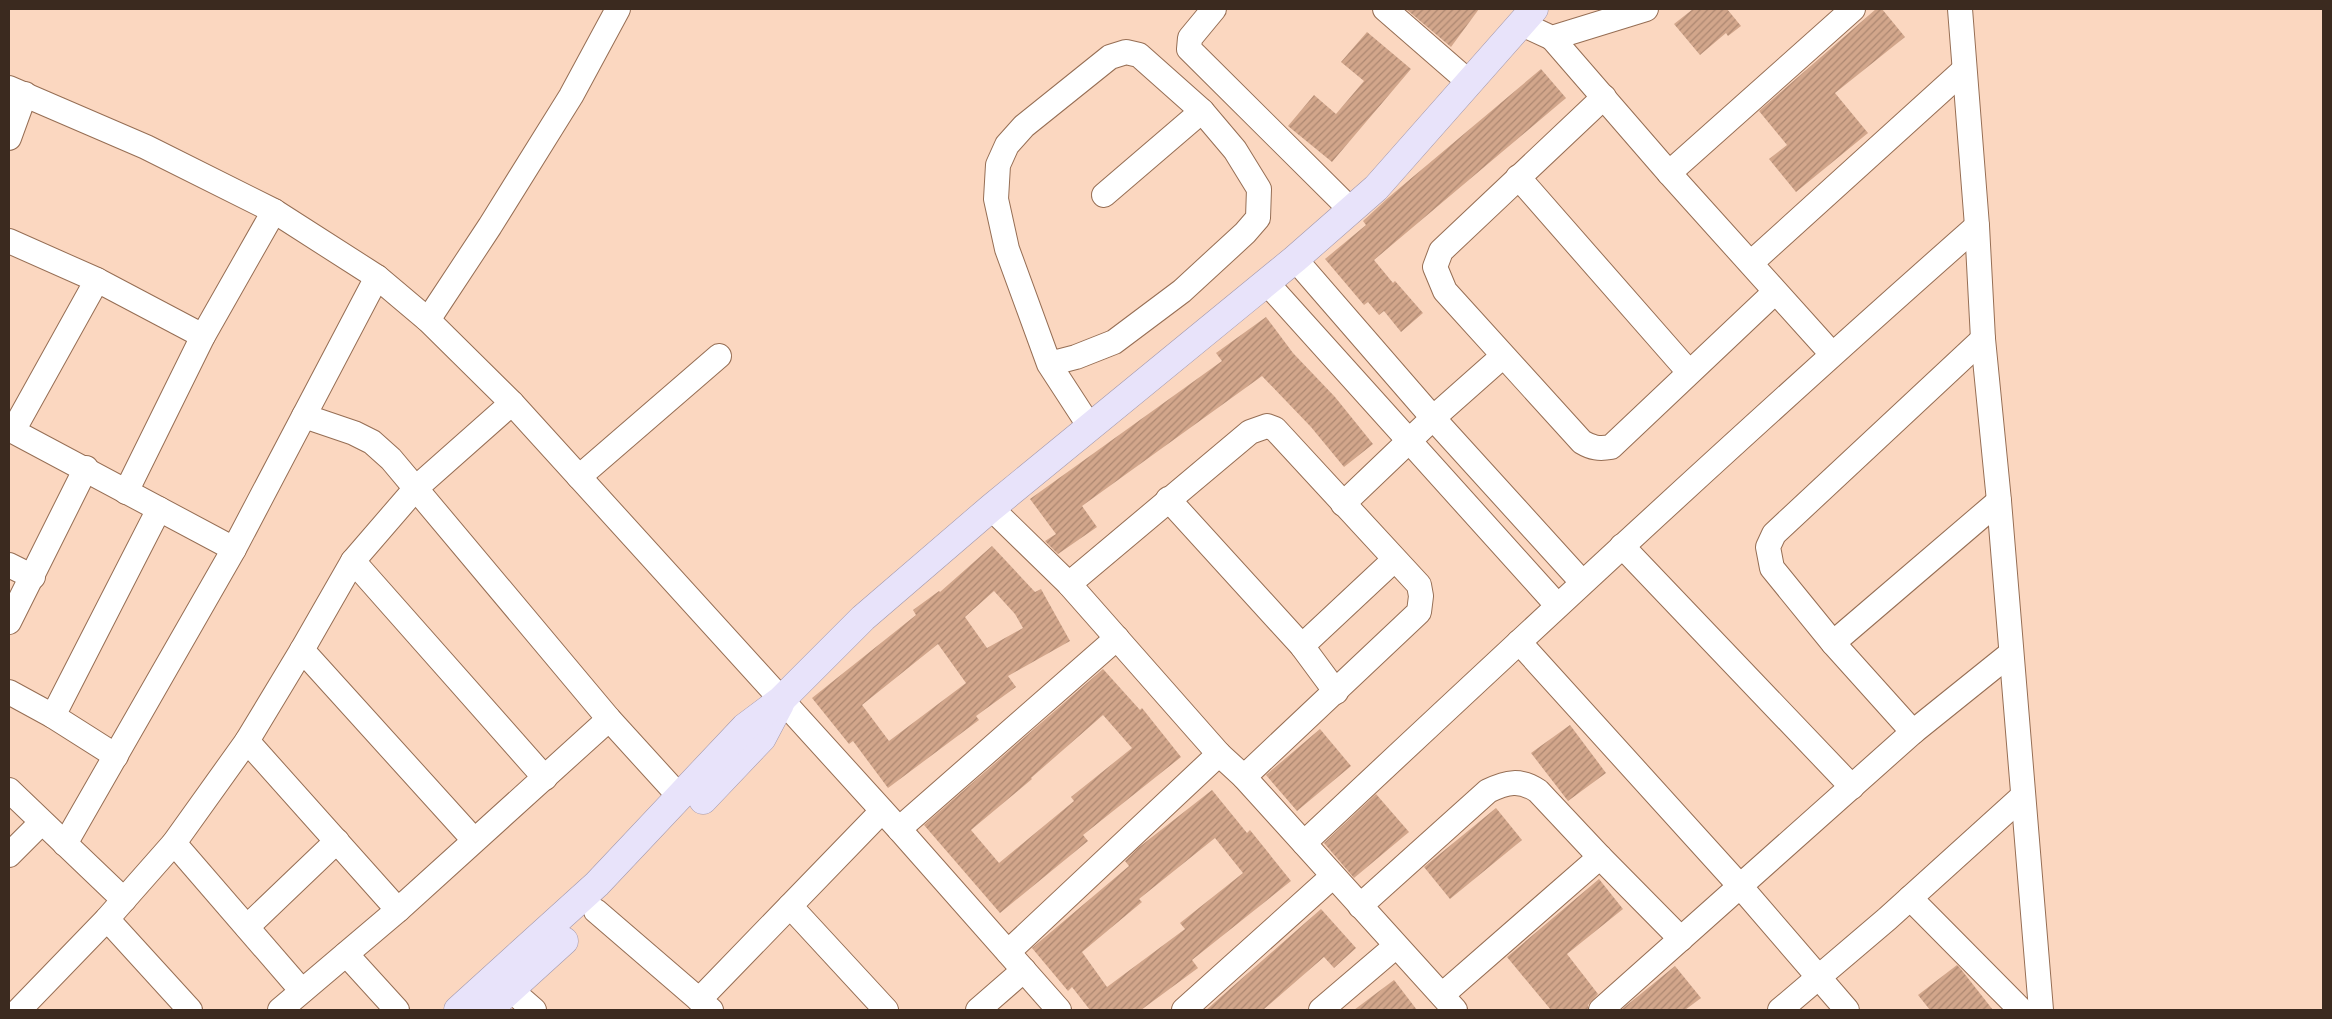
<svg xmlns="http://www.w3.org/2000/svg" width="2332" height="1019" font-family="'Source Serif 4',serif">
<defs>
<pattern id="building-hatch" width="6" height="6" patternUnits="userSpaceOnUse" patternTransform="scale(1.25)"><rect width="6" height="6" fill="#d2a68b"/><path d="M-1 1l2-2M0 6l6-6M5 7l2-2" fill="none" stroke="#ac8771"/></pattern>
</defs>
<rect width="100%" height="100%" fill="#fbd7c0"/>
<!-- building -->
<g fill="url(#building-hatch)" fill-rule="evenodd">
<polygon points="1406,9 1479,9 1451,47"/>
<polygon points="1693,9 1727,9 1741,26 1728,36 1726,33 1700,55 1674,24"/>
<polygon points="1876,9 1882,9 1905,37 1835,93 1868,133 1796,192 1769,159 1787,145 1759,111"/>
<polygon points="1367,32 1411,69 1332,162 1288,126 1314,95 1336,114 1364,81 1341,62"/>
<polygon points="1541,69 1566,98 1374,260 1393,283 1395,281 1423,313 1401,332 1384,311 1379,315 1368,302 1364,305 1325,259 1366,225 1363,221 1389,197"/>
<polygon points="1266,317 1293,353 1335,397 1373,444 1344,467 1311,427 1262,376 1082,506 1097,527 1058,554 1045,541 1056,534 1030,499 1222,361 1216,353"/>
<path d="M992,546L1035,592L1041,589L1070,641L1008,676L1016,687L976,716L979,720L888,788L853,741L849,744L812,698L916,615L913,610L939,591L940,592ZM994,591L1015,614L1023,628L987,648L965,617ZM938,644L966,683L889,741L862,705Z"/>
<path d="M1103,669L1140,710L1142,708L1181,757L1083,835L1088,841L1000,913L924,825ZM1103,715L1132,748L1071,797L1074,801L999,863L971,830L1032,779L1031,778Z"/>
<polygon points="1570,725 1606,773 1568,801 1531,753"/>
<polygon points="1320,729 1351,766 1297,811 1266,775"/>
<path d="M1212,790L1247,833L1250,830L1291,881L1192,960L1198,968L1141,1010H1090L1072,987L1068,991L1032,948L1129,866L1125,861L1138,848ZM1215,838L1243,873L1180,923L1185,929L1107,987L1082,952L1142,902L1139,899Z"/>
<polygon points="1376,794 1409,832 1354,878 1324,843"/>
<polygon points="1496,808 1522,840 1450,899 1424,867"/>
<polygon points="1599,879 1623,909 1567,954 1598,994 1588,1005 1588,1010 1551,1010 1507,957"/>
<polygon points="1321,909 1356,948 1334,968 1324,957 1263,1010 1206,1010"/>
<polygon points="1957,965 1960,968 1993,1010 1930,1010 1918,995"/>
<polygon points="1675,966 1701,998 1685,1010 1621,1010"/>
<polygon points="1394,980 1417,1010 1354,1010"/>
</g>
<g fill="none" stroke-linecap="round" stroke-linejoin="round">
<!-- minor casing -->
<g stroke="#966e54" stroke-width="26">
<g id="minor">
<polyline points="1214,9 1190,38 1189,49 1351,210"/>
<polyline points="1385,9 1470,83"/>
<polyline points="1960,9 1977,226 1983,339 1999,501 2041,1010"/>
<polyline points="1522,24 1552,38 1646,9"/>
<polyline points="1552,38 1669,173 1832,354"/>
<polyline points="9,88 146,147 274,211 377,277 428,320 512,403 899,829 1059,1010"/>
<path d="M1604,97L1441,251L1435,267L1445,291L1582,442C1592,448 1599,449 1611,447L1775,292"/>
<polyline points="9,138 25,94"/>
<polyline points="1669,173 1853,9"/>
<polyline points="1518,177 1689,372"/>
<polyline points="1104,195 1202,111"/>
<polyline points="9,241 97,280 203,336"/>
<polyline points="1295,259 1433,418 1582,582"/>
<polyline points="1751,263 1964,70"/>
<polyline points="1266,282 1557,605"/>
<polyline points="428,320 490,226 571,96 618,9"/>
<polyline points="1049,364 1076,357 1114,342 1182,291 1245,233 1258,218 1259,189 1235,150 1202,111 1139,55 1126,52 1110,57 1024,126 1007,145 998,165 996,199 1007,249 1049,364 1090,427"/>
<polyline points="304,416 354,433 372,442 391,459 609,719 680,797"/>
<polyline points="9,429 234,549"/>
<polyline points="13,431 97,280"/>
<polyline points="579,477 719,356"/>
<polyline points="126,492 203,336 274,211"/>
<polyline points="1168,499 1302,646 1336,692"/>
<polyline points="1343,504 1433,418 1503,356"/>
<polyline points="991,508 1069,584 1219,754 1244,777 1455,1010"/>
<polyline points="1622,546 1852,787"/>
<polyline points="353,561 545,778"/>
<polyline points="9,565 33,577"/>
<polyline points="1069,584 1250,432 1267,426 1275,429 1419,585 1421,596 1419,612 1244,777"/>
<polyline points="9,622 86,468"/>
<polyline points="1519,642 1740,886 1847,1010"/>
<polyline points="1833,643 1999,501"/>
<polyline points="1302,646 1394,560"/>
<polyline points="302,650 474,840"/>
<polyline points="9,692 53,716 116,756"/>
<polyline points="53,716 159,509"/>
<polyline points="1913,732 1833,643 1772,568 1768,547 1774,534 1983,339"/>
<polyline points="247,741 398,910"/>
<polyline points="9,790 124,900"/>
<polyline points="899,829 1117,638"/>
<polyline points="174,843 302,991"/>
<path d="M1304,843C1526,635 1749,427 1977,226"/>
<polyline points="65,844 234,549 377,277"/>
<polyline points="9,855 41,823"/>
<polyline points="1910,898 2021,1010"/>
<polyline points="790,906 886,1010"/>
<path d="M1360,906L1488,791C1507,782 1520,779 1538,791L1600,857L1681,939"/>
<polyline points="596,911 711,1010"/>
<polyline points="107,919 190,1010"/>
<polyline points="247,927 337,841"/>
<polyline points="1008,952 1219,754"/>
<polyline points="346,954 397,1010"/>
<polyline points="511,990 534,1010"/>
<polyline points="1442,995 1600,857"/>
<polyline points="699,1000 882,811"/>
<polyline points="19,1010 107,919 174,843 247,741 302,650 353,561 416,488 512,403"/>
<polyline points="280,1010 398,910 609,719"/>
<polyline points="978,1010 1024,970"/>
<polyline points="1184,1010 1333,876"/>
<polyline points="1321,1010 1396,946"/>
<polyline points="1601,1010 1913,732 2010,654"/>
<polyline points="1780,1010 1887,919 2023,796"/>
</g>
</g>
<!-- major casing -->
<g stroke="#a197ab" stroke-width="29">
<g id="major">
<polyline points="703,800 762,738 780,704"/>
<polyline points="458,1010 597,884 745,727 781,700 863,618 991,508 1295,259 1376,188 1534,9"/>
<polyline points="488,1010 564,941"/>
</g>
</g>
<!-- minor -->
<use href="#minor" stroke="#fff" stroke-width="24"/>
<!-- major -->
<use href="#major" stroke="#e8e3fa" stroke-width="28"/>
</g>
<!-- border -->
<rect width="2332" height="1019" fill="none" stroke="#3b2a1f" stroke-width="20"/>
</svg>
